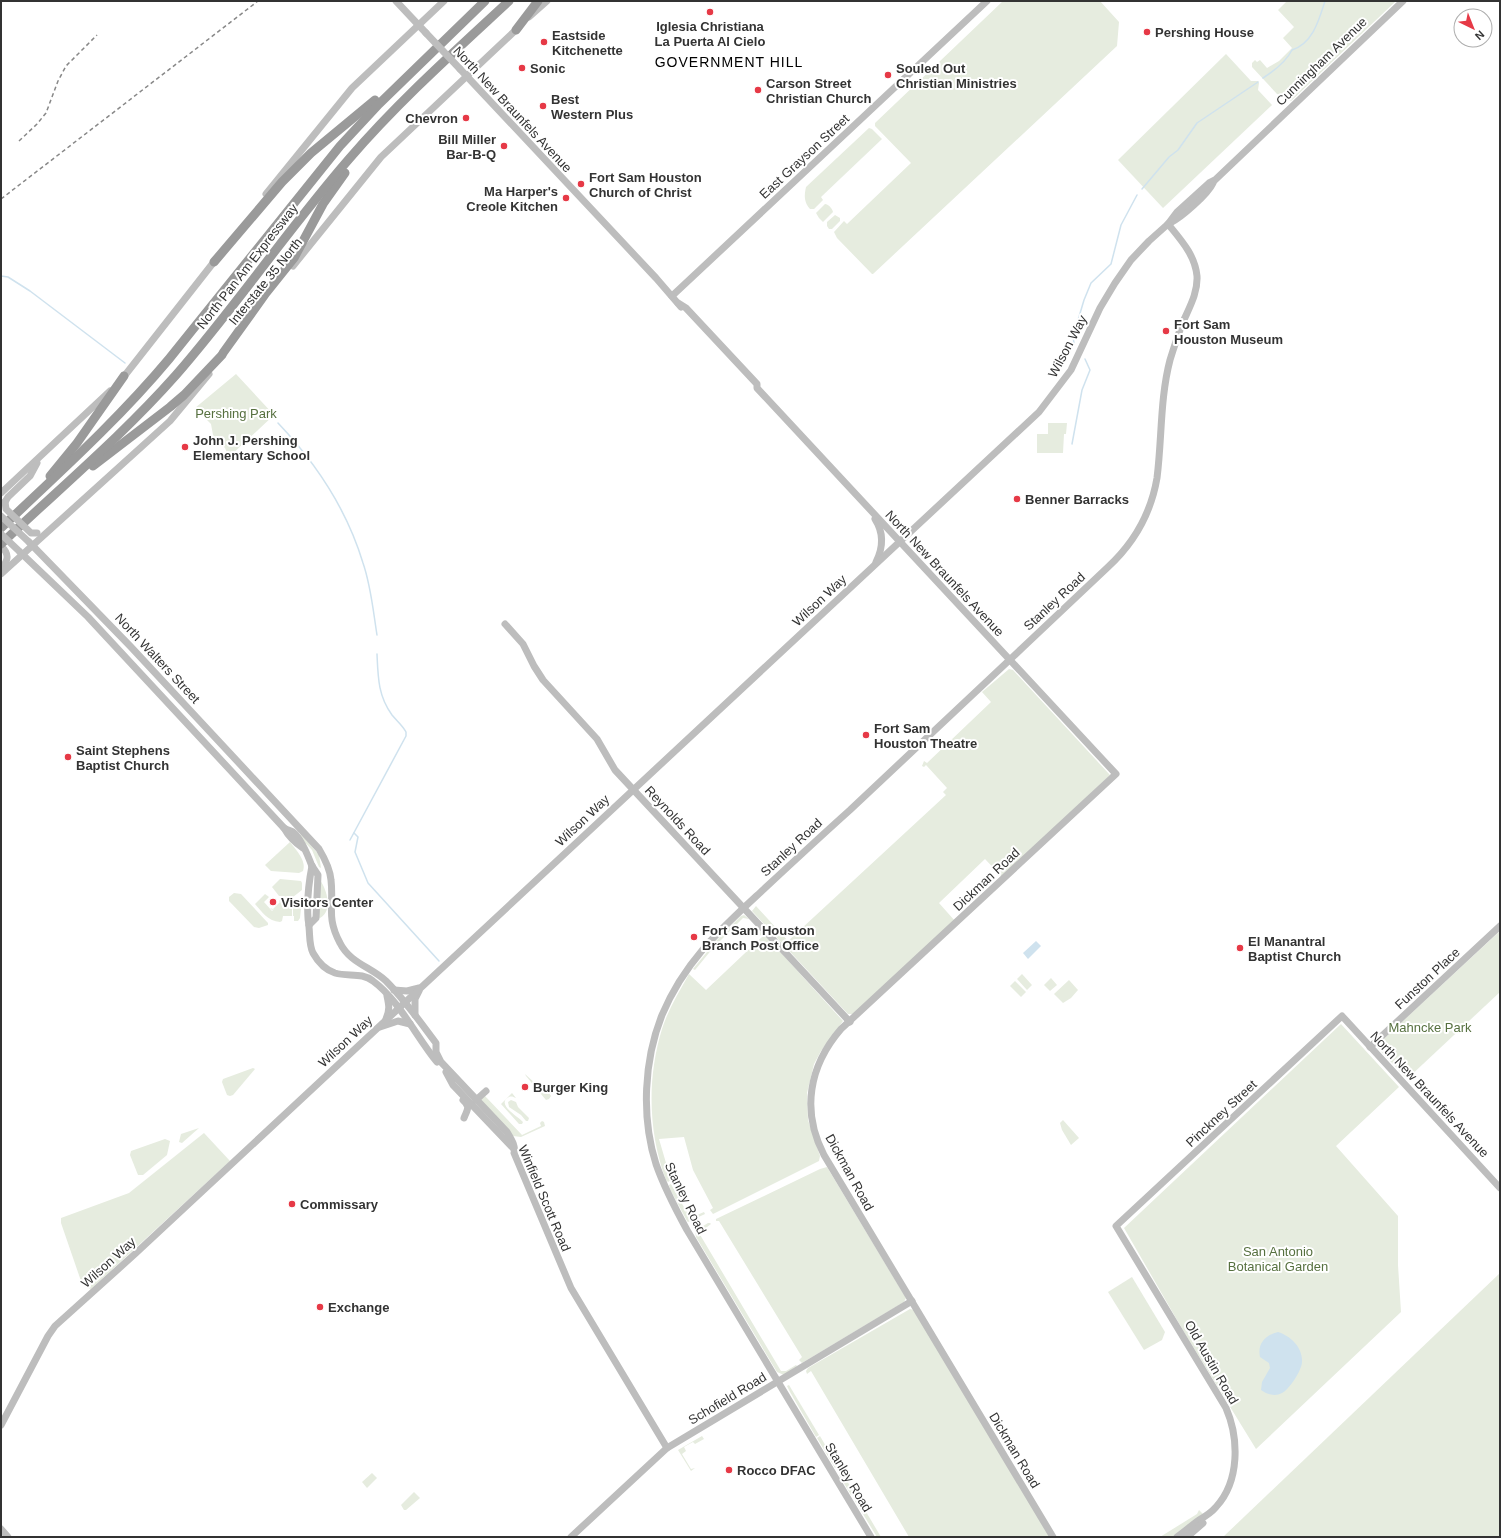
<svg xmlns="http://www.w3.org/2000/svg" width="1501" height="1538" font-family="Arial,sans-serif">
<rect width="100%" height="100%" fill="#fff"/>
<!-- green -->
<g fill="#e6ecdf">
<polygon points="1003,1 1100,1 1119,22 1117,46 873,274 872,274 837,238 834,232 844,221 847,224 911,163 875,126 875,123"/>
<polygon points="1287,1 1396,1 1291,101 1277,94 1252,67 1252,63 1255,60 1257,62 1260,60 1267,68 1279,61 1292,48 1283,38 1294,27 1278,10"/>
<polygon points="1226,54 1251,81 1258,81 1259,83 1258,90 1272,105 1163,208 1118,160"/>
<path d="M869,128L872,129L882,139L821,197L823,200L814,209H810C804,202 804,196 806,187Z"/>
<path d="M825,204C828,204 832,208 833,212L823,222L819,218L816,213Z"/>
<polygon points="835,215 840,218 840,221 832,229 829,229 827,226 827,222"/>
<polygon points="236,374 274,415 229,457 225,448 213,435 211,424 195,408"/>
<polygon points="1048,423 1067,423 1066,434 1064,434 1063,453 1037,453 1037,434 1048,434"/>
<polygon points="1009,669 1013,670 1110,775 1002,877 985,859 939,903 955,921 854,1014 848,1014 752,911 756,906 788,941 946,795 943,792 947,788 926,765 924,767 922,766 924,761 927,763 991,702 982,692"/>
<polygon points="301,834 319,855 321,868 319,867 312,850 299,836"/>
<path d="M290,842C296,850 307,861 303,871L299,873L271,871L265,865Z"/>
<polygon points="280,879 301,881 302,883 302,890 293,897 279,896 272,887"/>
<path d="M320,880C327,890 333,911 320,918L318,917Z"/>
<polygon points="234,893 241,894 268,923 268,925 259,928 254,927 229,901 229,897"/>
<path d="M265,894L269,897L264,902L272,911L274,909L272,910L270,908L273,909L280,902L279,901L282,898H292V916H283L282,921L280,922C268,921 262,912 255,904Z"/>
<polygon points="293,901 301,908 300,918 298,921 294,921 294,916 293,916"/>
<polygon points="744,915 749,919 743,918 713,948 695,970 693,969 716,941 741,916"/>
<polygon points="1500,931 1500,992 1407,1079 1376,1046"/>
<path d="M760,932L763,933L843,1021L821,1051L814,1064L807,1093L808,1120L820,1156L819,1161L713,1214L710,1210L713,1208L693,1170L684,1137L659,1139L671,1180L668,1182L666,1180C648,1132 647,1078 662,1029C668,1010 679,992 689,974L706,990L763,936L760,935Z"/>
<polygon points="1022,974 1032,985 1027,990 1017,979"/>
<polygon points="1051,978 1057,985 1050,991 1044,985"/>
<polygon points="1069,980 1078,990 1071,998 1063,1003 1054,994"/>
<polygon points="1015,981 1026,992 1021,997 1010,986"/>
<polygon points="1341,1024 1399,1087 1336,1146 1398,1216 1398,1265 1401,1312 1256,1449 1184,1332 1124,1228"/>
<polygon points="253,1068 255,1069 233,1095 230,1096 227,1095 222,1082 223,1079"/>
<polygon points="525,1074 537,1085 549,1093 551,1096 549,1099 546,1100 526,1076"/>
<path d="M512,1093L516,1098C513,1097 512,1096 509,1097C495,1104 519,1117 523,1122L522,1124H519L501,1104Z"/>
<polygon points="485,1096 522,1135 541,1126 540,1123 542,1121 544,1122 545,1126 521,1137 513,1136 480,1099"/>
<polygon points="511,1100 516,1102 518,1107 529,1118 528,1121 526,1121 521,1115 509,1107 508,1102"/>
<polygon points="1063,1120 1079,1138 1071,1145 1062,1130 1060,1123"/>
<polygon points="199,1128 182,1143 179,1142 181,1134"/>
<polygon points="204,1133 230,1161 91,1289 87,1288 81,1281 61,1223 61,1218 129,1193"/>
<polygon points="165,1139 170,1141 167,1155 143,1175 138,1175 130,1155 131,1151"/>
<polygon points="827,1167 906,1298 904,1302 802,1363 799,1360 802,1357 719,1221 716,1221 716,1219 820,1169"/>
<polygon points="671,1184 690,1218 704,1212 705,1214 688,1222 687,1221 670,1189 669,1185"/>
<polygon points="708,1223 710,1223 711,1224 699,1233 781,1371 786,1371 796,1365 797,1366 784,1375 777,1372 696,1237 695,1231"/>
<polygon points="1500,1273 1500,1537 1223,1537"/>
<polygon points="1132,1277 1165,1332 1162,1340 1144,1350 1108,1292"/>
<polygon points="910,1309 914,1310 1051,1537 909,1537 811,1371 807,1374 806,1371 808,1368"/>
<polygon points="789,1385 819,1435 816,1437 790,1392 787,1386"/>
<polygon points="702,1436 704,1439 695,1444 693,1442 684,1447 686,1451 682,1454 691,1469 695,1468 691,1471 678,1450"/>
<polygon points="820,1436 838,1467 835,1468 817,1438"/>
<polygon points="372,1473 377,1478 367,1488 362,1482"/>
<polygon points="842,1473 855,1494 854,1495 851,1495 839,1475"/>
<polygon points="414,1492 420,1498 406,1510 404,1510 401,1505"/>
<polygon points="857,1499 859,1500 881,1537 877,1537 855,1501"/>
<polygon points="1199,1510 1203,1514 1172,1537 1160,1537 1197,1514"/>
</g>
<!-- water -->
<g fill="#cfe2ee">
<polygon points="1036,941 1041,946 1028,959 1023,953"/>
<path d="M1278,1332C1291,1336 1303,1348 1302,1362C1302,1370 1289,1390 1282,1393C1275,1397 1266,1394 1261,1390L1262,1382L1270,1368L1269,1363L1260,1357C1257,1343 1266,1335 1278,1332Z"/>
</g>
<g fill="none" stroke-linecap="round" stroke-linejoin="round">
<!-- stream -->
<g stroke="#cfe2ee" stroke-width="1.5">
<path d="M1263,78C1274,71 1286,62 1292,50C1313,43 1319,20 1325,1"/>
<polyline points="1142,189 1169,157 1178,150 1197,123 1258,82"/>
<polyline points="1,276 8,277 30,291 125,363"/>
<polyline points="1074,343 1073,337 1084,300 1091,283 1111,264 1121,225 1137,195"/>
<path d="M278,423C316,463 347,510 363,563C371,586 373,610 377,635"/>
<polyline points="1072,444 1082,390 1090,370 1085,359"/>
<polyline points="354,833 358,837 355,852 368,883 439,961"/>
<path d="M350,840L406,736V732C403,726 397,721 392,715C378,696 378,677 377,654"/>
</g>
<!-- secondary -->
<g stroke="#bdbdbd" stroke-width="7">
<polyline points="396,1 426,33"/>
<polyline points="529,17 547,1"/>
<polyline points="460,69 656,278 681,307"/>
<polyline points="266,194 352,88 444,1"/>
<path d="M1170,223C1181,218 1208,194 1213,183"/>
<polyline points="293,266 381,157 519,27"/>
<polyline points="672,296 987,1"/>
<path d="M678,303L686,308L757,384V388L1116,774L841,1029C809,1066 801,1111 824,1155L1053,1537"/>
<polyline points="122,379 217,258"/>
<polyline points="1,493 110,391"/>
<polyline points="5,502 8,497 30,476 37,463"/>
<path d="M875,519C884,533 883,548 876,562"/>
<path d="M29,542L131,647L319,849C325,859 330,869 331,880C334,906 326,917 340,943C350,963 371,967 386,981C405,1000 420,1022 436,1043V1052L441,1062L507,1132C511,1139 516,1146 514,1153L571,1288L667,1448"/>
<path d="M1,546C11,555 7,561 1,571"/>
<path d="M20,552L88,617L284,828C289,837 294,842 303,848"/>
<polyline points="1,574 170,421 209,374"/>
<polyline points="505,624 523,644 534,666 543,680 597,739 615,770 850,1022"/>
<path d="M284,828C287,830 291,831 293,832C302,839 309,858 313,869"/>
<path d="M312,866C309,881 307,902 308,918C308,921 309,923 309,927C310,936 309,945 313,953C318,962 326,970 335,973C348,977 362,972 373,981C399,1000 417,1038 437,1062"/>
<polyline points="309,925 316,918 318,875 312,866"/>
<polyline points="394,990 407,991 419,988"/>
<polyline points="415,1015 415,999 419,991"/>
<path d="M386,1019C390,1010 389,1005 387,996"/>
<polyline points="380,1027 398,1021 410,1024"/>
<polyline points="1370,1047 1500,926"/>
<polyline points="446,1072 453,1085 514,1149"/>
<path d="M463,1100C471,1107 467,1110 464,1118"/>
<polyline points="476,1100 486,1091"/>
<polyline points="1,1425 48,1336 55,1326 136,1253 1039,412 1071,370 1100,308 1115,283 1131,260 1149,241 1168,224 1177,212 1209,183 1215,180 1403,1"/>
<polyline points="1,1529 8,1537"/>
<polyline points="571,1537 667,1448 912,1301"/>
<path d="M871,1537L687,1230C675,1208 664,1187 656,1164C641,1117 644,1060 662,1015C685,960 722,928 764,889C793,862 821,836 850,810C937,729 1022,648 1108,567C1134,543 1151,513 1157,478C1162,439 1160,398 1170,360C1174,347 1178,335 1183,322C1189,308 1198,293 1197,276C1195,255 1181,240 1168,224"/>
<path d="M1177,1537C1185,1531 1192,1525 1199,1520C1206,1516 1211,1513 1216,1507C1240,1481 1239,1438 1226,1408L1116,1226L1342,1016L1500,1188"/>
<polyline points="1187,1537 1203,1523"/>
</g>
<!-- highway -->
<g stroke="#9a9a9a" stroke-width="9">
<polyline points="516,30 538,1"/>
<polyline points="214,262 282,182 311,153 375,100"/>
<polyline points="223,353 266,293 294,258 323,204 345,173"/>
<polyline points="93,466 170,407 184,395 222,355"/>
<polyline points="50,476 77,443 124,376"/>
<path d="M1,528C59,473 118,420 169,359L340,146L379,104L485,1"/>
<path d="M1,544C60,488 122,436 176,375C237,305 289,228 349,159C398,102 454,52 509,1"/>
</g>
<!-- rail -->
<g stroke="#888" stroke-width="1.5" stroke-dasharray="4 3" stroke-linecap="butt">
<polyline points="19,141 37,124 46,113 58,81 66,66 97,35"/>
<polyline points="1,199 258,1"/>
</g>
<!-- secondary-bridge -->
<g stroke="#bdbdbd" stroke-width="7">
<polyline points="426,33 460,69"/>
<polyline points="5,502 6,509 31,533 37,533"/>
<polyline points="1,516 29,542"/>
<polyline points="1,534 19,551"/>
</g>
</g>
<!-- markers -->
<g fill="#e63946" stroke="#fff" stroke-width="1.5">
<circle cx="710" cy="12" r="4"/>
<circle cx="1147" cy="32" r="4"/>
<circle cx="544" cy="42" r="4"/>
<circle cx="522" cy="68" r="4"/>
<circle cx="888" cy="75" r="4"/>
<circle cx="758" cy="90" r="4"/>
<circle cx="543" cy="106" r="4"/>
<circle cx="466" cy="118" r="4"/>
<circle cx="504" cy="146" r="4"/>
<circle cx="581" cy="184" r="4"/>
<circle cx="566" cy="198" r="4"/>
<circle cx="1166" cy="331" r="4"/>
<circle cx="185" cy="447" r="4"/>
<circle cx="1017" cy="499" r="4"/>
<circle cx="866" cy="735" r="4"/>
<circle cx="68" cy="757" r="4"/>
<circle cx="273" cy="902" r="4"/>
<circle cx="694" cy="937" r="4"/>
<circle cx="1240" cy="948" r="4"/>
<circle cx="525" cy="1087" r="4"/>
<circle cx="292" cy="1204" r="4"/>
<circle cx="320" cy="1307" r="4"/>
<circle cx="729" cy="1470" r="4"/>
</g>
<g text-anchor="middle" stroke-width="4" stroke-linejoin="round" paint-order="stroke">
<!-- poi labels -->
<g font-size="13" font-weight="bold" fill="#333" stroke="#fff" text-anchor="start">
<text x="710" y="31" text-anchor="middle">Iglesia Christiana<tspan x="710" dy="15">La Puerta Al Cielo</tspan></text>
<text x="1155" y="37">Pershing House</text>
<text x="552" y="40">Eastside<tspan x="552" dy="15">Kitchenette</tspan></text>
<text x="530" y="73">Sonic</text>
<text x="896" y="73">Souled Out<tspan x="896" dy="15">Christian Ministries</tspan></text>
<text x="766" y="88">Carson Street<tspan x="766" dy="15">Christian Church</tspan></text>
<text x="551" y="104">Best<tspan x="551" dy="15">Western Plus</tspan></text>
<text x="458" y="123" text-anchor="end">Chevron</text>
<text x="496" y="144" text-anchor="end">Bill Miller<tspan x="496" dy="15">Bar-B-Q</tspan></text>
<text x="589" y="182">Fort Sam Houston<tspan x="589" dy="15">Church of Christ</tspan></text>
<text x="558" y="196" text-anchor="end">Ma Harper's<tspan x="558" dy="15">Creole Kitchen</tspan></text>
<text x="1174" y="329">Fort Sam<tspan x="1174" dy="15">Houston Museum</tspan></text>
<text x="193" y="445">John J. Pershing<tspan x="193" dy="15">Elementary School</tspan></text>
<text x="1025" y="504">Benner Barracks</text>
<text x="874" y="733">Fort Sam<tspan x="874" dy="15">Houston Theatre</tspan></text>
<text x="76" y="755">Saint Stephens<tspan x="76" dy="15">Baptist Church</tspan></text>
<text x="281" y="907">Visitors Center</text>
<text x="702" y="935">Fort Sam Houston<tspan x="702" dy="15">Branch Post Office</tspan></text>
<text x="1248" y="946">El Manantral<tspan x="1248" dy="15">Baptist Church</tspan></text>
<text x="533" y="1092">Burger King</text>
<text x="300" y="1209">Commissary</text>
<text x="328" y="1312">Exchange</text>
<text x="737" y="1475">Rocco DFAC</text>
</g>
<!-- street labels -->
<g font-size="13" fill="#333" stroke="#fff">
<text transform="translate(1321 61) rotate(-44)" y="5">Cunningham Avenue</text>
<text transform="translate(513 109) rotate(47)" y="5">North New Braunfels Avenue</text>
<text transform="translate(804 156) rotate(-43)" y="5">East Grayson Street</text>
<text transform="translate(247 266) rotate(-52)" y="5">North Pan Am Expressway</text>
<text transform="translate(265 281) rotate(-51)" y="5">Interstate 35 North</text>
<text transform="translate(1067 346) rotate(-62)" y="5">Wilson Way</text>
<text transform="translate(945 573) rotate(47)" y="5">North New Braunfels Avenue</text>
<text transform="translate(819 600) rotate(-43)" y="5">Wilson Way</text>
<text transform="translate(1054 601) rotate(-43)" y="5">Stanley Road</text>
<text transform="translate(158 658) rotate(47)" y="5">North Walters Street</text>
<text transform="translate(582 820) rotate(-43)" y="5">Wilson Way</text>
<text transform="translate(678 820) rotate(47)" y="5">Reynolds Road</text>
<text transform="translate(791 847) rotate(-43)" y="5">Stanley Road</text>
<text transform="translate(986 879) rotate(-43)" y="5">Dickman Road</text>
<text transform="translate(1427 978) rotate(-43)" y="5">Funston Place</text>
<text transform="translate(345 1041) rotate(-43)" y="5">Wilson Way</text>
<text transform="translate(1430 1094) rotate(47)" y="5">North New Braunfels Avenue</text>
<text transform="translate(1221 1113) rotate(-43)" y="5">Pinckney Street</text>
<text transform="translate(850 1172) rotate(61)" y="5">Dickman Road</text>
<text transform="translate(545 1198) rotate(67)" y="5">Winfield Scott Road</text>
<text transform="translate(686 1198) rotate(64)" y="5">Stanley Road</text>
<text transform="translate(108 1262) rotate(-42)" y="5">Wilson Way</text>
<text transform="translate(1212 1362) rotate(60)" y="5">Old Austin Road</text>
<text transform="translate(727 1398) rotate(-31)" y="5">Schofield Road</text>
<text transform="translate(1015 1450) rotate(59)" y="5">Dickman Road</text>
<text transform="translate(849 1477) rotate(59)" y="5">Stanley Road</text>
</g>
<!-- park labels -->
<g font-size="13" fill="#56703f" stroke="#fff">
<text x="236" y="418">Pershing Park</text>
<text x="1430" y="1032">Mahncke Park</text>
<text x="1278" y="1256">San Antonio<tspan x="1278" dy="15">Botanical Garden</tspan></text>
</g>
<!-- neighbourhood labels -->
<g font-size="14" letter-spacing="1" fill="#000" stroke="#fff">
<text x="729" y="67">GOVERNMENT HILL</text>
</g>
</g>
<!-- border -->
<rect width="1501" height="1538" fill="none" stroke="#333333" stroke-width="4"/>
<!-- north arrow -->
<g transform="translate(1473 28) rotate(137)"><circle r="19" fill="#ffffff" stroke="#adadad"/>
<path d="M0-3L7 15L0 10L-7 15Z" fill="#e63946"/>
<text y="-6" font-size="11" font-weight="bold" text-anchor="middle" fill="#333333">N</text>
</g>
</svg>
